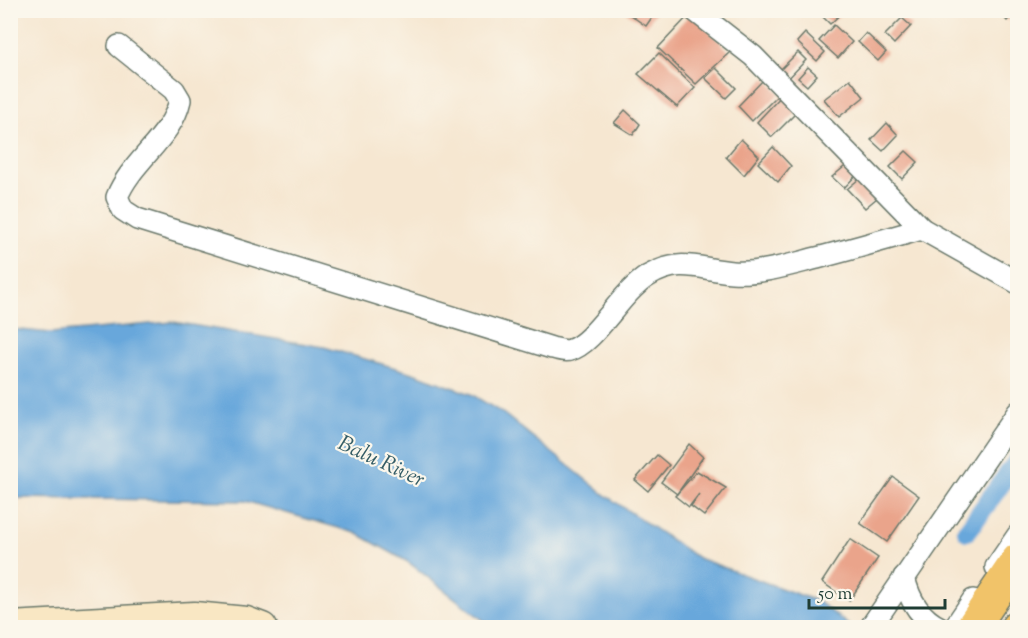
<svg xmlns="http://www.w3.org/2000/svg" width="1028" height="638" font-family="'Sorts Mill Goudy',serif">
<rect width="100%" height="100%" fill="#fbf7ec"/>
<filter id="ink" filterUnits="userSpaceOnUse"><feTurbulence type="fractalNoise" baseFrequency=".0167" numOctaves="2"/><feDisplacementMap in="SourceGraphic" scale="12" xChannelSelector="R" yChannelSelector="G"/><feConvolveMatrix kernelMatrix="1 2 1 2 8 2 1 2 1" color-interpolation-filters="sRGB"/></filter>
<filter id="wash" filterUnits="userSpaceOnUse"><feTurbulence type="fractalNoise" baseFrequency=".008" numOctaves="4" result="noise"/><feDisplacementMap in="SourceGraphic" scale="24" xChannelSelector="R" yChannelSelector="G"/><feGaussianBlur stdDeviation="1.35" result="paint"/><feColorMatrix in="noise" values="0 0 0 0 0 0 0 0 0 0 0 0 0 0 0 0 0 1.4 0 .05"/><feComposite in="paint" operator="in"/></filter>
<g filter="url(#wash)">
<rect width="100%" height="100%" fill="#f6e7d1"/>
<!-- water -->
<polygon fill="#68a7db" stroke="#447288" stroke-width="1.5" points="173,322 324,347 413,373 471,394 504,414 605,495 698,558 819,602 851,627 492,627 408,562 356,533 245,501 11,498 11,329 51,333"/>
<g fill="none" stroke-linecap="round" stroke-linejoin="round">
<!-- canal -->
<polyline stroke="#68a7db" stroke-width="20" points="967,531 1018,460"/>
</g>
<g id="blocks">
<!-- building -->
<g fill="#eaa48b">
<polygon points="623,10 657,10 646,26"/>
<polygon points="830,10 845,10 830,24 823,17"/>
<polygon points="997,10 1017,10 1007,21"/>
<polygon points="691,13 730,52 696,84 658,48"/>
<polygon points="902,18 911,26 894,44 885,35"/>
<polygon points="834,25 852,42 838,58 819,41"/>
<polygon points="805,33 825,52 817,61 797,42"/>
<polygon points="866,33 886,52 878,61 858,42"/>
<polygon points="798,52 806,60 784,83 775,75"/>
<polygon points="659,53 695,88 677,107 638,74"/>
<polygon points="808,67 817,75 807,86 798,78"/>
<polygon points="716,68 736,88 726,98 705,78"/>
<polygon points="765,78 780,93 752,121 738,106"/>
<polygon points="850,79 864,97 839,117 824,99"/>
<polygon points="784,93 800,109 772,137 757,122"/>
<polygon points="625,110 640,124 633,135 614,123"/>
<polygon points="887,123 898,135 883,151 871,140"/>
<polygon points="741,139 759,156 744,175 726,157"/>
<polygon points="773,147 791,166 778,182 758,163"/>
<polygon points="906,151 918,162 902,179 890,167"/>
<polygon points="850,162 860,171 844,188 832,177"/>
<polygon points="859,179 877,198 865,208 847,189"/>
<polygon points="689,444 703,457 677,494 661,482"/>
<polygon points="657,455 669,465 648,491 635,480"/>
<polygon points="697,471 726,488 704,516 691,506 699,494 689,507 675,496"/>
<polygon points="893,477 919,496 887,542 860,523"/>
<polygon points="850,539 878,558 849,601 822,582"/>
</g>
</g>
</g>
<g filter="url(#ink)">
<use href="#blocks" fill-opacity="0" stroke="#6a786b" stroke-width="1.5"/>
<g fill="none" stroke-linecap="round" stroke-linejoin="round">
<!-- street casing -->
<g stroke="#6a786b" stroke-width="24">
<g id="street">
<polyline points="694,10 753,56 922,229 1018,283"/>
<path d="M119,46L174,90L180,100C172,138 131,161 117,197L123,210L137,219L552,348C558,349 565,352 570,350C595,343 620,293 648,276C680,257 699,269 732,272C761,274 789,265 817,258C852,249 887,239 922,229"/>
<polyline points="996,567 1018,535"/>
<path d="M904,577C909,599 919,618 941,628"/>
<polyline points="870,628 1018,412"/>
<polyline points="954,628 973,600"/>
</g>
</g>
<!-- secondary casing -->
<g stroke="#6a786b" stroke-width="33">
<polyline id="secondary" points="10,627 194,617 246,622 262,628"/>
</g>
<!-- primary casing -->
<g stroke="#6a786b" stroke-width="36">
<g id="primary">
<polyline points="972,628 1018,560"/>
<polyline points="1017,628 1018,627"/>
</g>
</g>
<!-- street -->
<use href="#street" stroke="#fff" stroke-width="21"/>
<!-- secondary -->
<use href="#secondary" stroke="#f9e7c3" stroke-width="30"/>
<!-- primary -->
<use href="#primary" stroke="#f1c369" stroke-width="33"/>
</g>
</g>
<g text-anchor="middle" stroke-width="4.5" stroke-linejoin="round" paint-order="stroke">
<!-- water labels -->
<g font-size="22" font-style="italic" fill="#355d66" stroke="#fbf7ec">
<text transform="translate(382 460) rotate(25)" y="8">Balu River</text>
</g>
</g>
<!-- margin -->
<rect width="1028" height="638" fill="none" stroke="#fbf7ec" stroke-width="36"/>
<!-- scale -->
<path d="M809 599v9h136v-9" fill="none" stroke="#1f3d34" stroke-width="3"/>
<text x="818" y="599" font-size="18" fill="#1f3d34" stroke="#fbf7ec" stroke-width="4.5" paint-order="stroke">50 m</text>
</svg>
